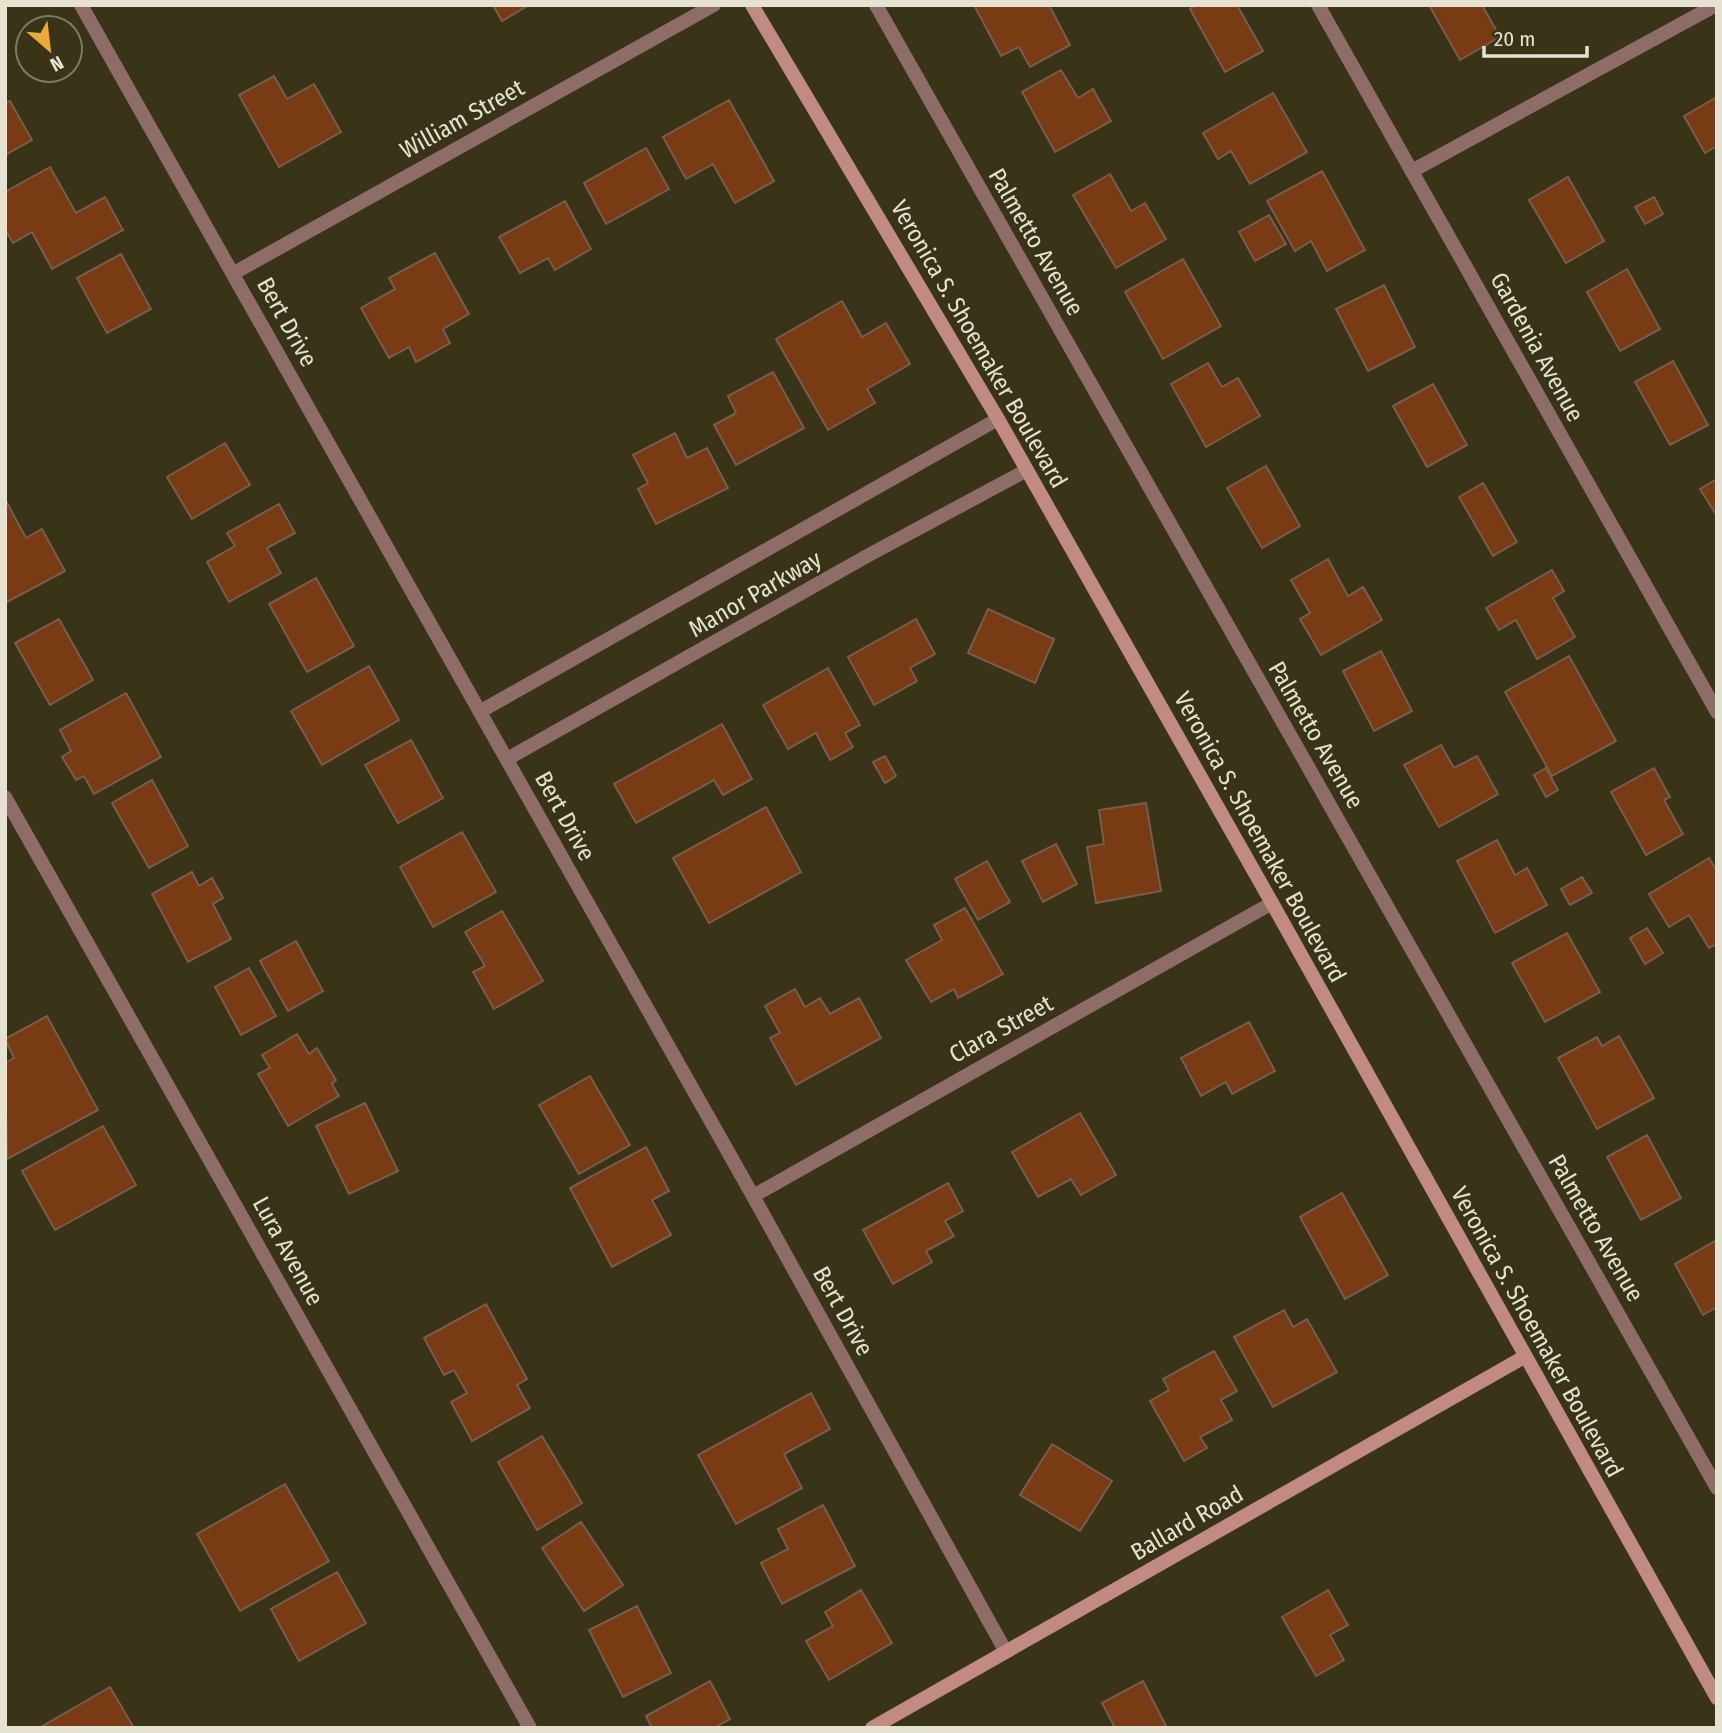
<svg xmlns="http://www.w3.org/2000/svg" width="1722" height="1733" font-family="'Fira Sans Condensed',sans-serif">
<rect width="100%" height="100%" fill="#393318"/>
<!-- building -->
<g fill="#783b13" stroke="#785c4d" stroke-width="2">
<polygon points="493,5 529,5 502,21"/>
<polygon points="974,5 1049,5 1070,45 1030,67 1019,47 1001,56"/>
<polygon points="1196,5 1237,5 1263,51 1225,72 1190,9"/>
<polygon points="1429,5 1482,5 1500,37 1460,60"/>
<polygon points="1061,70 1078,98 1093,89 1111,121 1055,152 1022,92"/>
<polygon points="274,76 287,99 314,84 341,132 279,167 239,95"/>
<polygon points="1273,93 1307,152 1250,184 1231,151 1218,159 1203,133"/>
<polygon points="1717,97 1717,146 1705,153 1684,116"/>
<polygon points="729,100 774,181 735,203 713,164 686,179 663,137"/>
<polygon points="10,101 32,140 5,155 5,103"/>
<polygon points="646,148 669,189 606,224 584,183"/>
<polygon points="50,167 76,213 105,197 123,230 52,269 32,232 13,243 5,229 5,192"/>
<polygon points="1322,171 1365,250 1327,271 1311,241 1295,251 1267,201"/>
<polygon points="1110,174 1131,211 1145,203 1166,239 1116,268 1073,195"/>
<polygon points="1568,177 1604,241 1566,263 1529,200"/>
<polygon points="1654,197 1663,214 1645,224 1635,207"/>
<polygon points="565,201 591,249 555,270 548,258 520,273 499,237"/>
<polygon points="1269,215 1286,244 1255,261 1239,232"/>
<polygon points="435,253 469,314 443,329 450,343 416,362 409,347 389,358 361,308 395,289 389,278"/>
<polygon points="121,254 151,309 107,333 77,278"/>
<polygon points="1183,259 1221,326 1163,359 1125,292"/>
<polygon points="1627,269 1660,329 1620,351 1587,292"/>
<polygon points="1384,285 1415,347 1368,371 1336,309"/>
<polygon points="842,301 862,337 886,323 910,364 867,389 875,403 828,430 776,339"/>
<polygon points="1673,361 1708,425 1670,445 1635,382"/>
<polygon points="1208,363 1222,387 1238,378 1260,416 1206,447 1171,384"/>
<polygon points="773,372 804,428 736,465 714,425 736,413 728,396"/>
<polygon points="1433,384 1467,445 1427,467 1393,406"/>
<polygon points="675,433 687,458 707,448 728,488 656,524 638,489 648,483 633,455"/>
<polygon points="225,443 250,485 192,519 167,477"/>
<polygon points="1266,466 1300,526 1262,548 1227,488"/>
<polygon points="1717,479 1717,516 1700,489"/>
<polygon points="1483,483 1517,542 1493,556 1459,497"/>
<polygon points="5,499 26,538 42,529 65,571 5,603"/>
<polygon points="279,504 295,533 267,548 281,573 229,602 207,562 235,546 227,533"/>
<polygon points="1328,559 1348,596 1363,587 1382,620 1321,655 1300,619 1310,613 1291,580"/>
<polygon points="1552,570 1564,591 1553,598 1575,637 1537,659 1516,620 1499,630 1486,608"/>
<polygon points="316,578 354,646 307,672 269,604"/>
<polygon points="988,609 1054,639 1035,683 968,653"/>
<polygon points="59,619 93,680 50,705 15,643"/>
<polygon points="916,619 935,654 910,668 917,681 874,705 848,657"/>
<polygon points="1381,651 1412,711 1374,731 1343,671"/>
<polygon points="1569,656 1616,741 1552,776 1505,692"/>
<polygon points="369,666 399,720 322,765 291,711"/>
<polygon points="828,668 860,725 845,733 853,747 830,760 816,733 788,749 763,705"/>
<polygon points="126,693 161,757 94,794 84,776 76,780 62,757 71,751 60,730"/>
<polygon points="722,724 752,779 723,795 714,780 636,823 614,784"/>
<polygon points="411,740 443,798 398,823 365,765"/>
<polygon points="1441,745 1454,768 1477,756 1498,794 1439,827 1404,765"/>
<polygon points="885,756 896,776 885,783 873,762"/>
<polygon points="1546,768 1558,790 1546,797 1534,775"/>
<polygon points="1654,768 1670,797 1664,800 1683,834 1646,855 1611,792"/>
<polygon points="152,780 188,846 149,868 112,803"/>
<polygon points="1146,803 1161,891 1096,903 1087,847 1104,844 1099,810"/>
<polygon points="766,807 801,872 709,923 673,858"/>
<polygon points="462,832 496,892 433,927 400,867"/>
<polygon points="1497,840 1515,875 1527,868 1547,905 1495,933 1457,861"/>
<polygon points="1056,844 1077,884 1043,902 1022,861"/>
<polygon points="1709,858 1717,871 1717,944 1709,948 1689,915 1669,927 1649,894"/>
<polygon points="987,861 1010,902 978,920 955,879"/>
<polygon points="192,872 199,886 212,878 223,898 213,904 231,939 188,962 152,894"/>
<polygon points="1582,877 1592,893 1570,905 1561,889"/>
<polygon points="965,908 1003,974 958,998 954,989 931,1002 906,960 942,940 934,925"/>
<polygon points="502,911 543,981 494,1009 473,972 485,966 465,932"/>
<polygon points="1647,928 1663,953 1645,964 1630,938"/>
<polygon points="1567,933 1600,992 1545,1022 1512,963"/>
<polygon points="296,941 323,991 288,1011 260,961"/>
<polygon points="249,968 276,1016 241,1035 215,987"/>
<polygon points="795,989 805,1007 820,998 830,1014 859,998 881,1038 796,1085 770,1038 780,1033 765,1006"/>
<polygon points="47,1016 98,1110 7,1159 5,1063 14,1058 5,1039"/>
<polygon points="1249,1022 1275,1071 1232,1094 1226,1082 1201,1096 1181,1058"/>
<polygon points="297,1034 309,1054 317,1048 336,1080 332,1084 339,1096 288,1126 258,1074 270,1068 262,1055"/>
<polygon points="1619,1036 1654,1098 1597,1129 1558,1058 1597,1037 1602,1046"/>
<polygon points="590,1076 630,1145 579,1174 539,1105"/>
<polygon points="365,1103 398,1171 349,1194 316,1126"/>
<polygon points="1080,1113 1116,1175 1081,1195 1071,1179 1038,1197 1012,1152"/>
<polygon points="103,1126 136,1185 55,1230 22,1171"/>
<polygon points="1647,1135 1681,1198 1641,1220 1607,1157"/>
<polygon points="646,1147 669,1191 652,1200 671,1235 612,1267 570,1188"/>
<polygon points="948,1183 963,1211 945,1221 954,1236 926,1251 932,1262 893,1284 863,1230"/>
<polygon points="1342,1193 1388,1275 1345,1299 1300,1217"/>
<polygon points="1717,1240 1717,1307 1703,1315 1675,1264"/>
<polygon points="486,1304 527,1379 517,1385 530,1408 472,1441 451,1402 467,1393 454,1370 444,1375 424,1338"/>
<polygon points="1284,1310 1293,1327 1307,1319 1337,1372 1273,1407 1234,1337"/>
<polygon points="1214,1351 1237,1391 1221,1400 1232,1420 1200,1437 1207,1448 1184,1461 1150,1401 1169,1390 1163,1379"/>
<polygon points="811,1393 830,1429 784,1454 802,1488 736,1524 698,1455"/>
<polygon points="542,1436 582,1503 537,1530 498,1462"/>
<polygon points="1052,1444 1112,1481 1080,1531 1020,1495"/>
<polygon points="285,1484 329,1561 240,1611 197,1534"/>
<polygon points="823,1505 855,1566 782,1604 761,1563 788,1549 778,1529"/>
<polygon points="581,1522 623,1585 584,1611 542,1548"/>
<polygon points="337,1572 366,1623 299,1661 271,1609"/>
<polygon points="861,1590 892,1643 829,1680 806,1641 833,1626 825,1612"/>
<polygon points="1328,1590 1348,1625 1330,1635 1344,1660 1316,1676 1282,1617"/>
<polygon points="637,1606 671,1673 623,1697 589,1630"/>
<polygon points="710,1681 730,1719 714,1728 652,1728 646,1716"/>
<polygon points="1143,1681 1167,1728 1115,1728 1102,1703"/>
<polygon points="110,1687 134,1728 42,1728 41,1727"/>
</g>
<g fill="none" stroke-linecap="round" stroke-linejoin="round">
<!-- street -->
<g stroke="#8e6c67" stroke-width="14">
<polyline points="81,5 753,1196 1006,1652"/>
<polyline points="876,5 1717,1488"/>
<polyline points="1318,5 1717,712"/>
<polyline points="1412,171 1716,5"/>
<polyline points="234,273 714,5"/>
<polyline points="481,711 998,419"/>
<polyline points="507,759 867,556 1027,470"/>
<polyline points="5,797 530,1728"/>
<polyline points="753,1196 1272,903"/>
</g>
<!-- secondary -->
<g stroke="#c18b83" stroke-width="14">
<polyline points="752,5 998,419 1272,903 1717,1698"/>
<polyline points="872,1728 1524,1357"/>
</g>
</g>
<g text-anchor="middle" stroke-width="5" stroke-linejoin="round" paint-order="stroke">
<!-- street labels -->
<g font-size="24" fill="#e5e2d2" stroke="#393318">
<text transform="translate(462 119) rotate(-29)" y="8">William Street</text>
<text transform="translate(1036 242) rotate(60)" y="8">Palmetto Avenue</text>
<text transform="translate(287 322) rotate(61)" y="8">Bert Drive</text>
<text transform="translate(979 344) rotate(60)" y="8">Veronica S. Shoemaker Boulevard</text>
<text transform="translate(1537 347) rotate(61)" y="8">Gardenia Avenue</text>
<text transform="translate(755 594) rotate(-30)" y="8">Manor Parkway</text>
<text transform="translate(1316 735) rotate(60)" y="8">Palmetto Avenue</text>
<text transform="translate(565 816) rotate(61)" y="8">Bert Drive</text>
<text transform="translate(1260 837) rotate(61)" y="8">Veronica S. Shoemaker Boulevard</text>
<text transform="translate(1001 1029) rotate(-29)" y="8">Clara Street</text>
<text transform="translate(1596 1228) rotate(60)" y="8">Palmetto Avenue</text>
<text transform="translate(288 1251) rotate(61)" y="8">Lura Avenue</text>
<text transform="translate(843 1311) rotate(61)" y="8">Bert Drive</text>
<text transform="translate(1537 1332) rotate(61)" y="8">Veronica S. Shoemaker Boulevard</text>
<text transform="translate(1187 1523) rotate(-30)" y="8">Ballard Road</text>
</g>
</g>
<!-- border -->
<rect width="1722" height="1733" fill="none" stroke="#e5e2d2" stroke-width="14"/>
<!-- north arrow -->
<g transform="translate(49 49) rotate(152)"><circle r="33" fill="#393318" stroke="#7e7962" stroke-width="2"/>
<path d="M0-5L12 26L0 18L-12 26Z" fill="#eda83b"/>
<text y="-10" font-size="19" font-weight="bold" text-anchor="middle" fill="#e5e2d2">N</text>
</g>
<!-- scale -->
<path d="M1484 46v10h103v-10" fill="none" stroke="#e5e2d2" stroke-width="3.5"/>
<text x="1494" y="46" font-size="21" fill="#e5e2d2" stroke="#393318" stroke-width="5" paint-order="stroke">20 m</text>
</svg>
